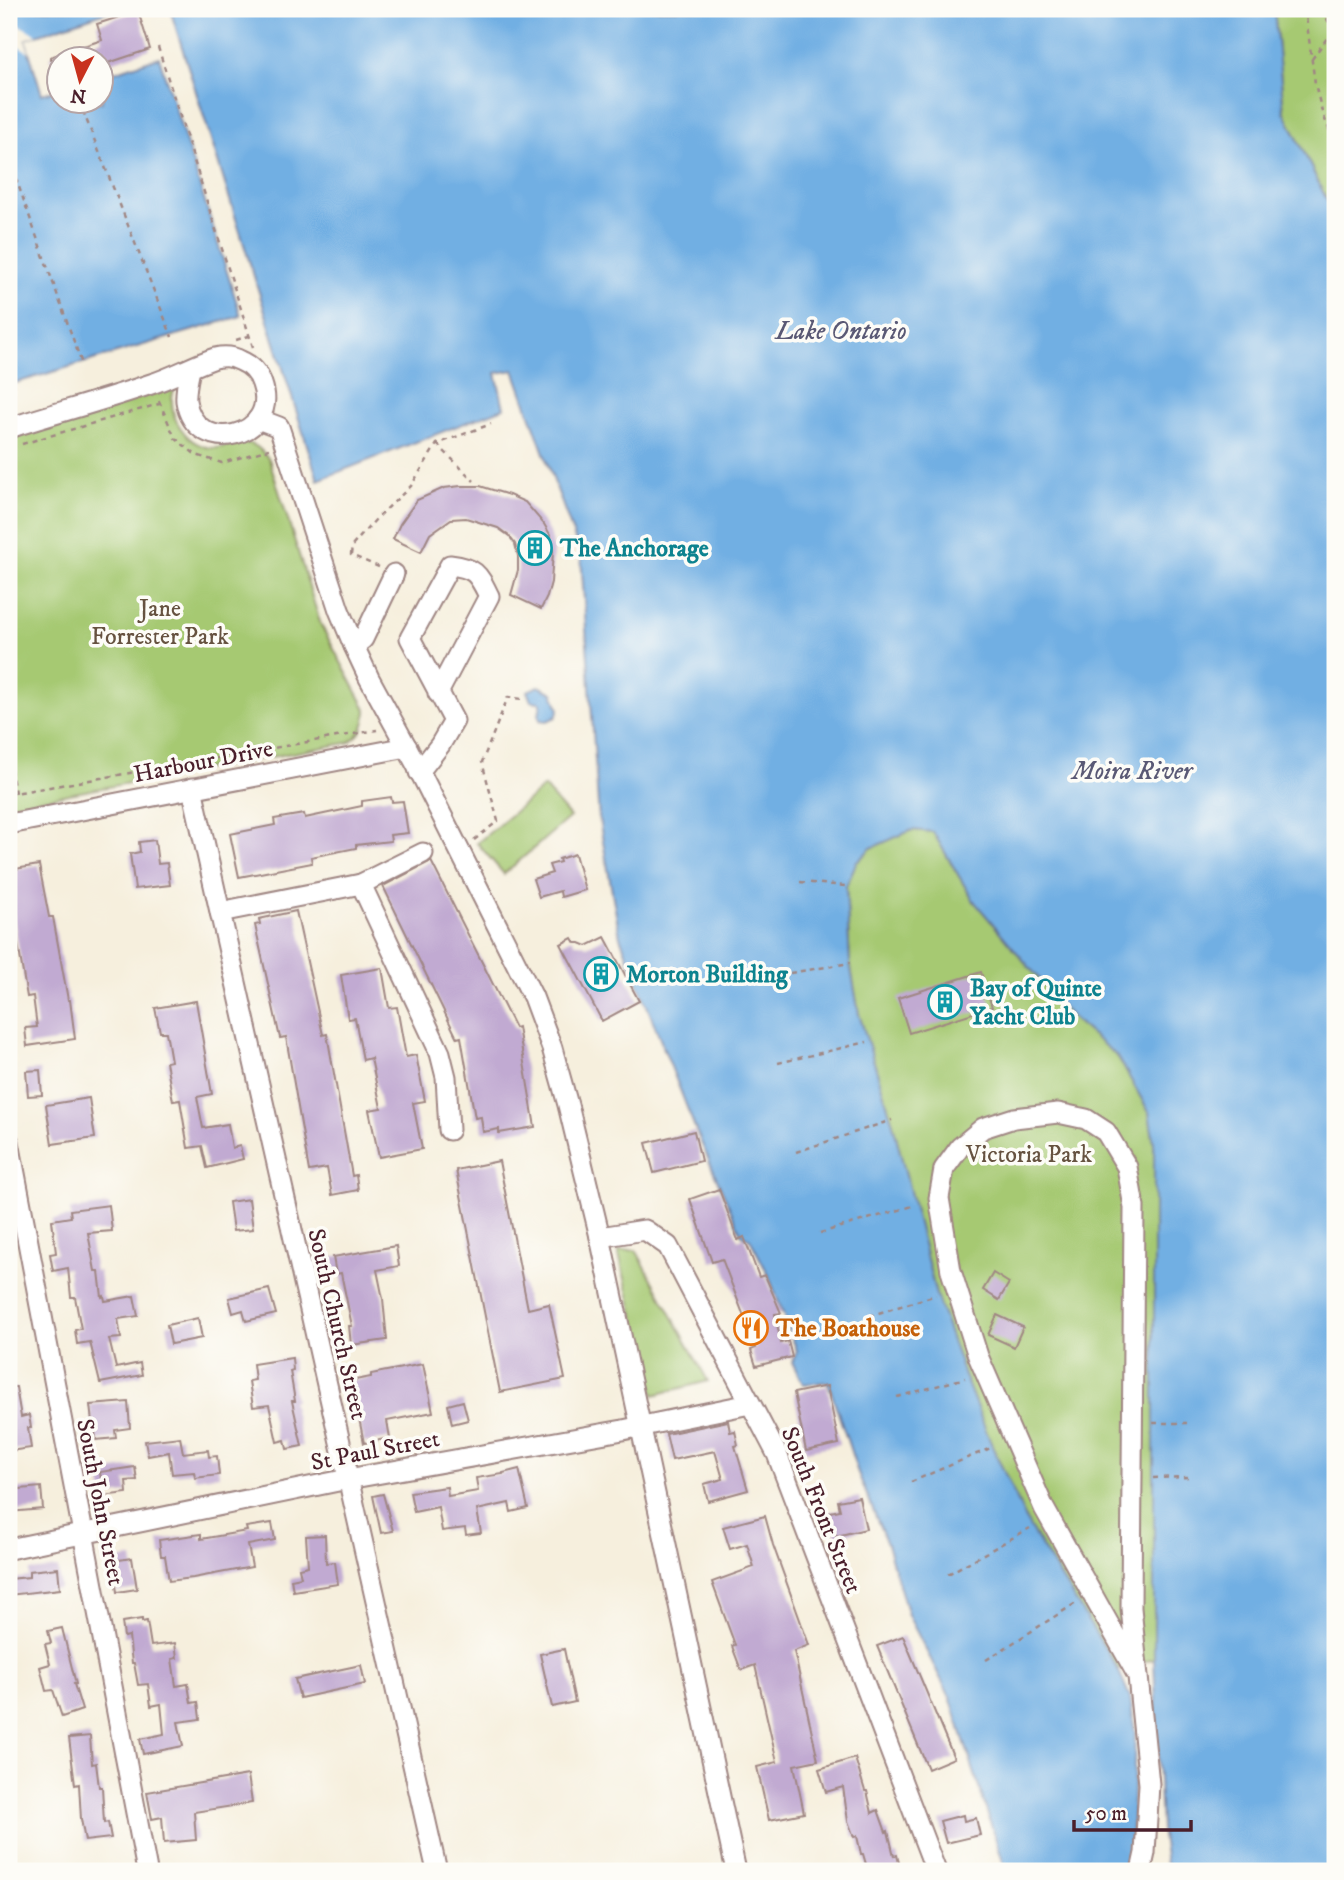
<svg xmlns="http://www.w3.org/2000/svg" width="1344" height="1880" font-family="'IM FELL DW Pica',serif">
<rect width="100%" height="100%" fill="#fdfcf7"/>
<filter id="ink" filterUnits="userSpaceOnUse"><feTurbulence type="fractalNoise" baseFrequency=".0143" numOctaves="2"/><feDisplacementMap in="SourceGraphic" scale="14" xChannelSelector="R" yChannelSelector="G"/><feConvolveMatrix kernelMatrix="1 2 1 2 8 2 1 2 1" color-interpolation-filters="sRGB"/></filter>
<filter id="wash" filterUnits="userSpaceOnUse"><feTurbulence type="fractalNoise" baseFrequency=".00686" numOctaves="4" result="noise"/><feDisplacementMap in="SourceGraphic" scale="28" xChannelSelector="R" yChannelSelector="G"/><feGaussianBlur stdDeviation="1.57" result="paint"/><feColorMatrix in="noise" values="0 0 0 0 0 0 0 0 0 0 0 0 0 0 0 0 0 1.4 0 .05"/><feComposite in="paint" operator="in"/></filter>
<g filter="url(#wash)">
<rect width="100%" height="100%" fill="#f6efdd"/>
<!-- green -->
<g fill="#a6c972" stroke="#78744e" stroke-width="2">
<polygon points="1274,9 1335,9 1335,217 1284,111"/>
<path d="M176,384C174,389 172,395 172,400C171,423 191,448 215,448C226,447 237,442 248,443C258,445 262,452 269,459L321,625L366,709C366,725 362,735 347,743L9,805V436Z"/>
<polygon points="544,787 570,817 504,874 477,843"/>
<polygon points="912,830 933,832 973,900 1071,1017 1118,1057 1149,1112 1154,1144 1154,1659 1118,1669 1030,1528 993,1448 965,1378 936,1295 892,1120 859,1014 850,963 846,886 856,863 871,848"/>
<polygon points="636,1250 708,1381 654,1395 618,1251"/>
</g>
<!-- water -->
<g fill="#71afe3" stroke="#5e6787" stroke-width="2">
<polygon points="9,9 115,9 25,39 42,94 59,89 60,102 102,102 102,76 159,57 241,316 9,385"/>
<polygon points="170,9 1274,9 1284,111 1335,217 1335,1871 1167,1871 1161,1829 1154,1659 1154,1144 1149,1112 1118,1057 1071,1017 973,900 933,832 912,830 871,848 856,863 846,886 850,963 859,1014 892,1120 936,1295 965,1378 993,1448 1030,1528 1118,1669 1130,1697 1135,1733 1131,1867 1128,1871 1006,1871 950,1697 908,1615 887,1544 858,1473 828,1382 803,1384 792,1362 797,1351 768,1274 750,1239 741,1234 697,1133 620,937 599,819 581,556 514,370 496,373 504,408 318,480"/>
<polygon points="539,686 553,693 559,709 556,717 547,721 540,720 539,714 541,704 539,702 531,701 527,691"/>
</g>
<!-- pier -->
<polygon fill="#f6efdd" points="9,20 38,35 25,39 29,52 9,41"/>
<g id="blocks">
<!-- building -->
<g fill="#c1aad2">
<polygon points="138,11 150,49 102,65 102,60 50,60 50,57 102,40 97,24"/>
<polygon points="461,486 480,486 509,495 525,502 544,524 551,536 553,551 551,582 547,597 541,609 511,595 518,570 518,556 515,544 509,536 498,528 466,518 451,519 430,534 421,552 393,539 400,524 417,500 444,488"/>
<polygon points="391,797 392,802 403,801 408,833 390,835 391,841 356,845 356,848 311,857 312,863 239,877 230,834 275,825 274,819 304,814 305,818 362,806 362,801"/>
<polygon points="155,840 158,864 167,863 170,885 135,889 130,854 140,852 139,842"/>
<polygon points="575,854 585,890 561,897 560,891 539,897 533,879 552,873 549,865 560,862 559,859"/>
<polygon points="431,861 515,1028 518,1027 535,1127 499,1133 499,1129 483,1132 481,1117 475,1118 461,1037 457,1038 383,886"/>
<polygon points="39,865 49,917 53,917 68,1000 70,1000 75,1039 27,1046 25,1028 37,1027 33,996 27,997 13,914 11,914 9,902 9,870"/>
<polygon points="296,911 323,1035 327,1034 352,1176 356,1175 358,1190 332,1195 327,1168 309,1171 286,1037 280,1038 255,925 260,924 259,919"/>
<polygon points="605,937 639,1001 602,1021 561,944 572,938 575,943 580,943 587,946"/>
<polygon points="382,968 389,1008 397,1007 406,1057 416,1055 425,1101 413,1103 422,1149 379,1157 369,1110 381,1108 371,1058 363,1060 355,1018 348,1019 341,975"/>
<polygon points="981,972 992,1007 909,1033 898,998"/>
<polygon points="196,1001 212,1094 197,1097 203,1128 228,1124 232,1148 240,1146 243,1159 207,1168 202,1146 188,1148 180,1100 173,1101 166,1062 171,1061 166,1032 160,1032 155,1008"/>
<polygon points="40,1070 42,1095 28,1096 26,1071"/>
<polygon points="89,1098 95,1138 52,1144 46,1105"/>
<polygon points="694,1131 701,1161 654,1173 646,1143"/>
<polygon points="499,1161 528,1309 549,1304 565,1379 500,1392 456,1170"/>
<polygon points="719,1189 738,1240 744,1237 759,1277 765,1275 781,1313 775,1314 781,1343 788,1341 792,1357 756,1366 751,1350 756,1348 722,1259 712,1262 690,1199"/>
<polygon points="249,1199 253,1229 233,1231 229,1202"/>
<polygon points="109,1205 112,1231 88,1233 95,1271 99,1271 102,1297 104,1296 105,1301 134,1296 138,1316 118,1319 121,1338 109,1339 116,1368 140,1363 142,1375 100,1383 90,1342 77,1344 75,1330 81,1329 75,1297 71,1297 68,1268 53,1271 50,1254 56,1253 52,1220 71,1217 70,1210"/>
<polygon points="396,1246 399,1266 377,1270 383,1299 387,1340 351,1345 349,1326 352,1326 341,1273 336,1274 333,1257"/>
<polygon points="993,1273 1009,1283 999,1300 983,1290"/>
<polygon points="269,1289 276,1314 246,1321 243,1310 233,1313 229,1298"/>
<polygon points="997,1315 1023,1327 1014,1347 988,1335"/>
<polygon points="198,1318 202,1338 171,1344 167,1325"/>
<polygon points="292,1358 293,1370 290,1371 295,1401 292,1401 302,1446 287,1449 285,1440 277,1442 269,1405 253,1407 249,1381 255,1380 253,1364"/>
<polygon points="423,1364 433,1412 387,1421 390,1438 364,1443 354,1393 352,1394 350,1381 371,1377 371,1374"/>
<polygon points="827,1386 839,1444 806,1451 794,1393"/>
<polygon points="9,1387 16,1387 21,1417 29,1415 31,1428 28,1428 31,1448 9,1451"/>
<polygon points="463,1401 468,1420 452,1424 448,1405"/>
<polygon points="128,1402 130,1428 115,1430 116,1438 96,1440 94,1422 92,1422 90,1405"/>
<polygon points="728,1421 730,1432 735,1431 738,1445 735,1446 748,1490 708,1501 704,1484 723,1479 715,1451 672,1460 666,1434"/>
<polygon points="180,1437 183,1453 208,1450 209,1457 217,1456 219,1475 195,1478 194,1472 172,1474 169,1452 148,1456 145,1441"/>
<polygon points="135,1467 137,1480 126,1481 127,1493 103,1496 100,1472"/>
<polygon points="519,1469 528,1508 511,1512 509,1503 477,1510 481,1533 466,1535 465,1528 442,1531 438,1507 414,1512 410,1492 447,1487 448,1496 478,1491 476,1478 503,1474 503,1473"/>
<polygon points="41,1487 43,1509 9,1512 9,1490"/>
<polygon points="383,1494 393,1531 381,1533 373,1496"/>
<polygon points="859,1497 866,1529 836,1536 833,1526 829,1527 825,1513 840,1510 838,1501"/>
<polygon points="765,1516 773,1545 809,1645 794,1651 818,1760 794,1765 804,1813 769,1820 757,1767 777,1762 755,1665 741,1670 732,1646 735,1645 712,1582 754,1567 747,1544 730,1549 723,1527"/>
<polygon points="272,1523 275,1540 248,1545 252,1567 193,1578 169,1581 165,1556 161,1556 159,1540 201,1534 201,1539 247,1531 246,1527"/>
<polygon points="325,1535 326,1563 335,1562 338,1584 293,1591 291,1579 301,1577 299,1568 308,1566 306,1536"/>
<polygon points="132,1558 137,1589 117,1592 112,1561"/>
<polygon points="58,1568 60,1589 9,1595 9,1579 29,1577 29,1571"/>
<polygon points="142,1619 142,1622 147,1621 151,1646 175,1643 177,1658 172,1659 176,1686 188,1684 191,1703 198,1702 200,1719 178,1722 183,1746 143,1754 140,1739 164,1734 161,1704 151,1706 148,1684 138,1685 134,1663 132,1663 129,1636 124,1637 122,1622"/>
<polygon points="62,1628 76,1684 74,1684 82,1710 62,1717 53,1690 46,1691 40,1667 50,1664 45,1644 51,1643 48,1631"/>
<polygon points="903,1636 954,1758 928,1769 877,1646"/>
<polygon points="564,1649 575,1702 552,1707 540,1654"/>
<polygon points="361,1665 365,1684 300,1698 295,1679"/>
<polygon points="90,1736 92,1764 96,1763 99,1787 102,1787 104,1823 108,1822 111,1838 85,1841 81,1819 79,1784 75,1785 69,1738"/>
<polygon points="855,1758 865,1791 867,1791 872,1813 878,1810 886,1832 888,1831 894,1856 897,1855 901,1871 868,1871 863,1854 861,1854 857,1836 854,1837 848,1821 843,1787 826,1792 819,1769"/>
<polygon points="248,1775 252,1803 194,1812 196,1840 164,1843 162,1817 152,1819 147,1792"/>
<polygon points="963,1815 964,1821 976,1818 980,1835 946,1843 940,1821"/>
</g>
</g>
</g>
<g filter="url(#ink)">
<use href="#blocks" fill-opacity="0" stroke="#a08784" stroke-width="2"/>
<g fill="none" stroke-linecap="round" stroke-linejoin="round">
<!-- minor casing -->
<g stroke="#a08784" stroke-width="23">
<g id="minor">
<polyline points="258,419 279,427 339,610 354,646 369,678 416,764 533,997 552,1048 568,1105 600,1237 736,1871"/>
<path d="M9,428C56,413 104,400 151,384C173,377 194,365 215,358C224,356 234,357 241,361C251,365 259,374 262,384C281,437 195,459 186,401C185,391 188,379 190,369"/>
<polyline points="354,646 363,639 394,574"/>
<path d="M419,772L440,745L454,721L410,638L450,565C476,568 478,574 489,596L438,693"/>
<polyline points="192,788 437,1871"/>
<polyline points="9,824 407,747"/>
<polyline points="361,884 440,1053 446,1077 449,1130"/>
<polyline points="220,912 361,884 423,853"/>
<polyline points="9,1142 147,1871"/>
<polyline points="600,1237 645,1230 668,1246 777,1454 936,1871"/>
<polyline points="9,1549 348,1479 623,1430 750,1404"/>
<polyline points="1138,1676 1044,1508 978,1356 951,1271 939,1198 944,1169 960,1147 983,1128 1014,1118 1058,1113 1086,1119 1106,1132 1127,1167 1134,1207 1131,1608 1149,1784 1145,1853 1141,1871"/>
</g>
</g>
<!-- path -->
<g stroke="#a08784" stroke-width="2.5" stroke-dasharray="5 5" stroke-linecap="butt">
<polyline points="1305,9 1315,84 1322,112 1335,144"/>
<polyline points="1323,9 1328,21 1334,28"/>
<polyline points="158,47 253,347"/>
<polyline points="1312,59 1335,27"/>
<polyline points="83,111 172,337"/>
<polyline points="9,159 82,364"/>
<polyline points="236,340 249,336"/>
<polyline points="159,401 175,438 196,455 222,463 269,449"/>
<polyline points="22,444 159,404"/>
<polyline points="437,444 474,481"/>
<polyline points="379,567 351,555 352,546 376,519 411,486 437,444 491,424"/>
<polyline points="9,759 15,793"/>
<polyline points="9,794 377,730"/>
<polyline points="474,840 498,821 482,762 508,697 522,699"/>
<polyline points="800,882 846,886"/>
<polyline points="790,973 850,963"/>
<polyline points="778,1063 867,1042"/>
<polyline points="796,1152 892,1120"/>
<polyline points="820,1233 913,1206"/>
<polyline points="869,1316 936,1295"/>
<polyline points="897,1397 965,1378"/>
<polyline points="1153,1423 1187,1423"/>
<polyline points="1153,1478 1188,1477"/>
<polyline points="911,1482 993,1447"/>
<polyline points="948,1574 1030,1528"/>
<polyline points="986,1660 1076,1603"/>
</g>
<!-- minor -->
<use href="#minor" stroke="#fff" stroke-width="19"/>
</g>
</g>
<!-- icons -->
<defs>
<g id="building-ring" transform="scale(1.75)"><circle r="9.5" fill="#fdfcf7" stroke="#0f9aa8" stroke-width="1.5"/><path d="M-4-6H4V6H1V3H-1V6H-4ZM-2.5-4.3h1.7v1.8h-1.7ZM.8-4.3h1.7v1.8H.8ZM-2.5-1h1.7V.8h-1.7ZM.8-1h1.7V.8H.8Z" fill="#0f9aa8"/></g>
<g id="restaurant-ring" transform="scale(1.75)"><circle r="9.5" fill="#fdfcf7" stroke="#e8710a" stroke-width="1.5"/><path d="M-5-6h1v4h1v-4h1v4h1v-4h1v5L-1.5 .5V6h-2V.5L-5-1ZM5-6V6H3V1.5H1.5Q1.5-4 5-6Z" fill="#e8710a"/></g>
</defs>
<g fill-rule="evenodd">
<use href="#building-ring" x="535" y="548"/>
<use href="#building-ring" x="601" y="974"/>
<use href="#building-ring" x="945" y="1002"/>
<use href="#restaurant-ring" x="751" y="1328"/>
</g>
<g text-anchor="middle" stroke-width="7" stroke-linejoin="round" paint-order="stroke">
<!-- culture labels -->
<g font-size="24" font-weight="bold" fill="#0d838f" stroke="#fdfcf7" text-anchor="start">
<text x="560" y="556">The Anchorage</text>
<text x="626" y="982">Morton Building</text>
<text x="970" y="996">Bay of Quinte<tspan x="970" dy="28">Yacht Club</tspan></text>
</g>
<!-- park labels -->
<g font-size="24" fill="#665240" stroke="#fdfcf7">
<text x="160" y="616">Jane<tspan x="160" dy="28">Forrester Park</tspan></text>
<text x="1029" y="1162">Victoria Park</text>
</g>
<!-- street labels -->
<g font-size="24" fill="#4a1f2b" stroke="#fdfcf7">
<text transform="translate(203 761) rotate(-11)" y="8">Harbour Drive</text>
<text transform="translate(338 1324) rotate(77)" y="8">South Church Street</text>
<text transform="translate(375 1450) rotate(-11)" y="8">St Paul Street</text>
<text transform="translate(101 1502) rotate(79)" y="8">South John Street</text>
<text transform="translate(822 1510) rotate(68)" y="8">South Front Street</text>
</g>
<!-- food labels -->
<g font-size="24" font-weight="bold" fill="#c56008" stroke="#fdfcf7" text-anchor="start">
<text x="776" y="1336">The Boathouse</text>
</g>
<!-- water labels -->
<g font-size="26" font-style="italic" fill="#5a5975" stroke="#fdfcf7">
<text x="841" y="339">Lake Ontario</text>
<text x="1132" y="779">Moira River</text>
</g>
</g>
<!-- margin -->
<rect width="1344" height="1880" fill="none" stroke="#fdfcf7" stroke-width="35"/>
<!-- north arrow -->
<g transform="translate(80 80) rotate(186)"><circle r="33" fill="#fdfcf7" stroke="#b5a4a5" stroke-width="2"/>
<path d="M0-5L12 26L0 18L-12 26Z" fill="#c8321e"/>
<text y="-10" font-size="19" font-weight="bold" text-anchor="middle" fill="#4a1f2b">N</text>
</g>
<!-- scale -->
<path d="M1074 1820v10h117v-10" fill="none" stroke="#4a1f2b" stroke-width="3.5"/>
<text x="1085" y="1820" font-size="21" fill="#4a1f2b" stroke="#fdfcf7" stroke-width="5" paint-order="stroke">50 m</text>
</svg>
